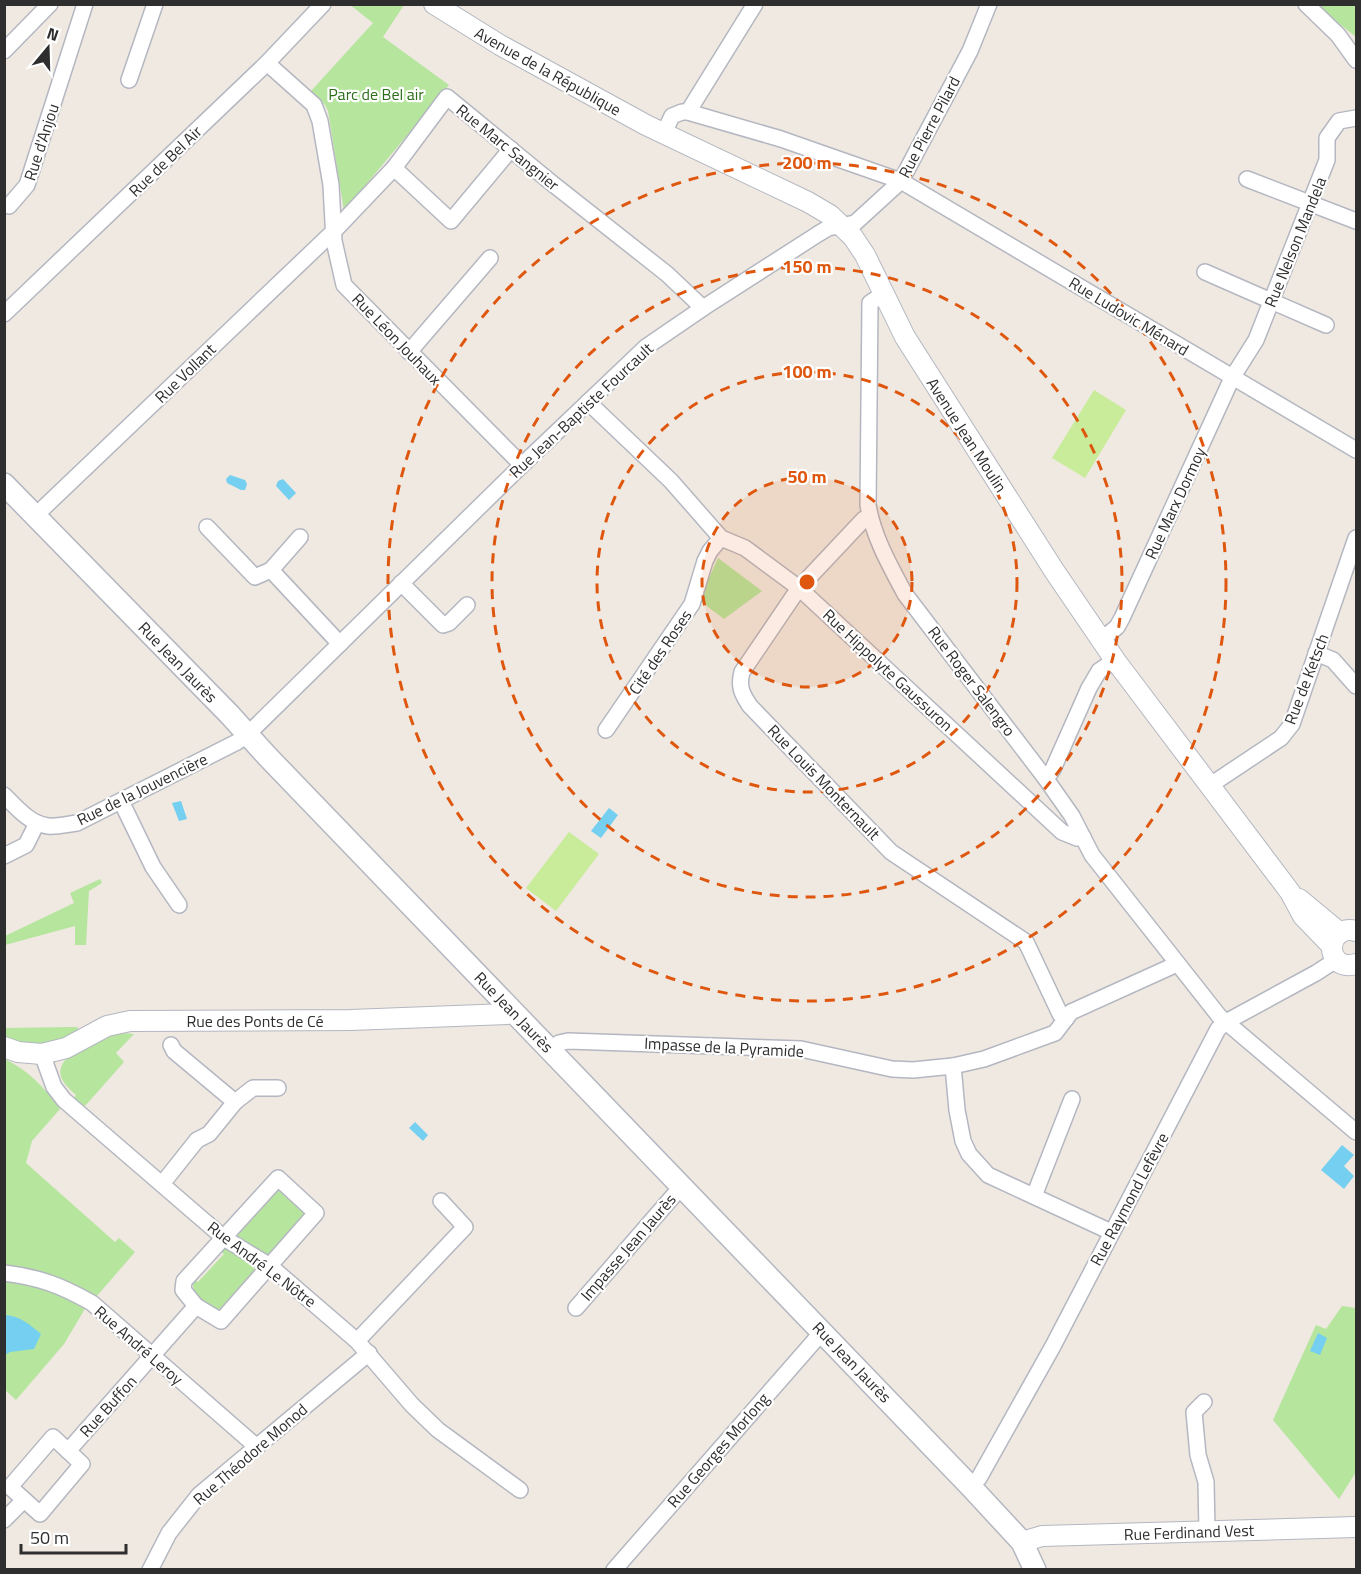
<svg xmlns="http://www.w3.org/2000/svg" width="1361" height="1574" font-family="'Titillium Web',sans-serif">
<rect width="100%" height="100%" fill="#efe9e1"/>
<!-- green -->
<g fill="#b6e59e">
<polygon points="349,4 404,5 383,37 449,85 344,211 328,111 325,105 311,91 373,23"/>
<polygon points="1318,5 1356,5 1356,37 1327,14"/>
<polygon points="718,558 762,591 724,619 699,600"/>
<polygon points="100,879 102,883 89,891 86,945 75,945 75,926 5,945 5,936 74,903 70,893"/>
<polygon points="72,1027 77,1027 81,1033 68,1039 38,1047 5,1040 4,1028"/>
<path d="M123,1033L134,1034L116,1053L124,1062L85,1106L74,1098L76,1095C65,1085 53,1074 66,1059L107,1037Z"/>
<path d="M5,1059C29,1071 44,1087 60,1109L32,1141L26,1163L115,1242L119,1238L135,1252L96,1297L54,1276L5,1266Z"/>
<path d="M281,1187L308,1215C293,1225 280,1242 269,1257L244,1242L238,1236V1229L242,1222L247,1225L272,1197L268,1192Z"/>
<path d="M225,1247L250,1264L258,1272C244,1280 229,1298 222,1313C209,1306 188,1296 194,1279L198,1282L224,1254L219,1250Z"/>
<path d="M5,1282C34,1285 61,1293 86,1307L64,1344L16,1400L5,1390Z"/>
<polygon points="1342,1306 1356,1308 1356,1472 1339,1499 1273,1420 1316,1325 1326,1329"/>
</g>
<!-- pitch -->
<g fill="#c9ec9a">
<polygon points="1094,390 1126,410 1085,478 1052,458"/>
<polygon points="569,832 599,854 556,911 526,888"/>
</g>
<!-- water -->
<g fill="#75cff0">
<polygon points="230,475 245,480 247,484 245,490 241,490 227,483 226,479"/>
<polygon points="283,479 296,493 289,500 276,486 278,481"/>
<polygon points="181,801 187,819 179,821 172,803"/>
<polygon points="609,808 618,815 601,838 591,831"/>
<polygon points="415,1122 428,1135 423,1141 409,1128"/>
<polygon points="1342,1145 1354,1155 1344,1166 1354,1176 1344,1189 1321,1170"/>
<path d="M5,1315C20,1316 29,1324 41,1334L34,1349L10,1352L5,1355Z"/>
<polygon points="1318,1333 1327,1338 1320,1355 1310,1351"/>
</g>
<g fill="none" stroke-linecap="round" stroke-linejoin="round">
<!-- minor casing -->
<g stroke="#b4b7c1" stroke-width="18">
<g id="minor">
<polyline points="1306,4 1338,35 1356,60"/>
<polyline points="4,51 50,4"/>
<polyline points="267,63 314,105 320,121 331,185 334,241 344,285 522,465"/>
<polyline points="129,80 155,4"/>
<polyline points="688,112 755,4"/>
<polyline points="664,133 672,116 682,112 688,112 781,139 901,181 1356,450"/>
<polyline points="394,168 451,221 511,149"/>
<polyline points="1247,179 1356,221"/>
<polyline points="9,206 27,185 85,4"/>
<polyline points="1205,272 1326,325"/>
<path d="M883,294L870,303L868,505C873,536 890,566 905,594L1046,779L1072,816L1092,855L1219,1016L1356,1132"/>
<polyline points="4,314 267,63 323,4"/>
<polyline points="409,352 490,258"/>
<polyline points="588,402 671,481 721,538 745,548 799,588 1062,832 1077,838 1083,837"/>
<polyline points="35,516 335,230 394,168 447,97 553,184 667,274 703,308"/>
<path d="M870,517L864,519L799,588L742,672C738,687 742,694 750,706L891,852L1026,942L1060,1014L1066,1019"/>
<polyline points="207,527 255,577 271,570"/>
<polyline points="300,537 271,570 340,644"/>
<polyline points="401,583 443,625 449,623 467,605"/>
<polyline points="1101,640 1117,627 1122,618 1232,378 1256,340 1327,160 1327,138 1339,121 1356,118"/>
<polyline points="1316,653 1333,660 1356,686"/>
<polyline points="606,730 692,604 705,561 710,551 721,538"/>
<polyline points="1046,779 1053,769 1089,688 1099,671 1115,660"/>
<polyline points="1209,786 1281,738 1292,724 1356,538"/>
<path d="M4,795C16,807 30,824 48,826C57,827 68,824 77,823L237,742L248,734L522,465L646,347L703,308L818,234L828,228L855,223L901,181L970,51L989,4"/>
<polyline points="121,801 153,867 179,905"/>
<polyline points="4,856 26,845 37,823"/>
<polyline points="550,1050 559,1043 568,1041 801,1049 892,1069 913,1070 953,1066 984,1059 1055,1033 1071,1012 1177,964"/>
<polyline points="42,1054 54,1087 64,1100 224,1238 270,1266 357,1341 412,1405 438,1430 520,1490"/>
<polyline points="953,1066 957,1110 963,1141 969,1154 988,1175 1111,1232"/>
<polyline points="235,1102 253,1088 278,1088"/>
<polygon points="278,1178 316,1213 221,1321 196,1306 183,1290 184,1281"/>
<polyline points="162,1184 197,1140 209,1134 235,1102 174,1051 171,1045"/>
<polyline points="1034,1196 1072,1099"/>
<path d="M4,1273C39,1277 62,1286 92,1303L257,1447"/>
<polyline points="576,1308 681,1187"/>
<polyline points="357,1341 465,1227 441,1201"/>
<polyline points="1204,1402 1194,1412 1198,1455 1206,1482 1207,1531"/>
<polygon points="53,1437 82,1464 40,1514 10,1487"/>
<polyline points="68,1451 196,1306"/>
<polyline points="971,1487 979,1478 1053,1346 1218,1029 1226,1022 1316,973 1336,960"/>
<polyline points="4,1520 24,1500"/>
<polyline points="150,1570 169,1533 199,1495 369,1353"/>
<polyline points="614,1570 823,1331"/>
</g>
</g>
<!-- tertiary casing -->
<g stroke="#b4b7c1" stroke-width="22">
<g id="tertiary">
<polyline points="434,4 500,45 646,125 808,202 830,215 853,237 865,255 905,337 1055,572 1115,660 1290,892 1303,916 1332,946"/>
<polyline points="1299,899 1340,933"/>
<path d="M1356,931C1324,923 1324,973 1356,964"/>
<polyline points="4,1047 18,1052 42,1054 66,1048 107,1026 130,1021 351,1020 507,1014 512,1011"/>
<polyline points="1022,1542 1042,1536 1356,1527"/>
</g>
</g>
<!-- secondary casing -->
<g stroke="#b4b7c1" stroke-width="24">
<polyline id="secondary" points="4,484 230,715 267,756 971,1487 1022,1542 1035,1570"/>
</g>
<!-- minor -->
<use href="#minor" stroke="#fff" stroke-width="15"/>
<!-- tertiary -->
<use href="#tertiary" stroke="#fff" stroke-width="20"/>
<!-- secondary -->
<use href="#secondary" stroke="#fff" stroke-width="21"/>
</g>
<!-- distance rings -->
<circle cx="807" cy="582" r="105" fill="#df570e" fill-opacity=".12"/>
<g fill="none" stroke="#df570e" stroke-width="3" stroke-dasharray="10 8">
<circle cx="807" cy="582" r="105"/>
<circle cx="807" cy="582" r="210"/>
<circle cx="807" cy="582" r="315"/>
<circle cx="807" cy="582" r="419"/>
</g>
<g text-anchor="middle" stroke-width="4.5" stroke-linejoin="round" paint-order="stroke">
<!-- street labels -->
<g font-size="16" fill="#2e2e2e" stroke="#fff">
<text transform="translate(548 71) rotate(29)" y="6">Avenue de la République</text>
<text transform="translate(929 127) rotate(-62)" y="6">Rue Pierre Pilard</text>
<text transform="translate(41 142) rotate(-72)" y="6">Rue d'Anjou</text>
<text transform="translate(508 147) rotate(39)" y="6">Rue Marc Sangnier</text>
<text transform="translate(165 161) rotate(-44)" y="6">Rue de Bel Air</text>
<text transform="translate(1295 242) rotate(-68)" y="6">Rue Nelson Mandela</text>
<text transform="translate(1129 316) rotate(31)" y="6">Rue Ludovic Ménard</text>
<text transform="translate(397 339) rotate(46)" y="6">Rue Léon Jouhaux</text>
<text transform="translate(185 373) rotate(-44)" y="6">Rue Vollant</text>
<text transform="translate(581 410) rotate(-43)" y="6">Rue Jean-Baptiste Fourcault</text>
<text transform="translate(967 435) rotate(57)" y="6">Avenue Jean Moulin</text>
<text transform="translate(1175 503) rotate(-65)" y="6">Rue Marx Dormoy</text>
<text transform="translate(660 652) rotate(-56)" y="6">Cité des Roses</text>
<text transform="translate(178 662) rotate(46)" y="6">Rue Jean Jaurès</text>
<text transform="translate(888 670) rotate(43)" y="6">Rue Hippolyte Gaussuron</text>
<text transform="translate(1306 679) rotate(-69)" y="6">Rue de Ketsch</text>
<text transform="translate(972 681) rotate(53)" y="6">Rue Roger Salengro</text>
<text transform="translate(824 782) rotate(46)" y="6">Rue Louis Monternault</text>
<text transform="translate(142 789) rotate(-26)" y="6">Rue de la Jouvencière</text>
<text transform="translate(514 1012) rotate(46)" y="6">Rue Jean Jaurès</text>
<text x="255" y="1027">Rue des Ponts de Cé</text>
<text transform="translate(724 1047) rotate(3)" y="6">Impasse de la Pyramide</text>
<text transform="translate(1129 1199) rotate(-62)" y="6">Rue Raymond Lefèvre</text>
<text transform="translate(628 1247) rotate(-49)" y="6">Impasse Jean Jaurès</text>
<text transform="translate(262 1264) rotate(37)" y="6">Rue André Le Nôtre</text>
<text transform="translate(139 1345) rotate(41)" y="6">Rue André Leroy</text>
<text transform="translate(852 1362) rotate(46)" y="6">Rue Jean Jaurès</text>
<text transform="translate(108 1406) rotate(-48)" y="6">Rue Buffon</text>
<text transform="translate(718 1450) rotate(-49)" y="6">Rue Georges Morlong</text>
<text transform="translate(250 1454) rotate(-41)" y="6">Rue Théodore Monod</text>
<text transform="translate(1189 1532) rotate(-2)" y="6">Rue Ferdinand Vest</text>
</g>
<!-- park labels -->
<g font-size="16" fill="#2c6e1b" stroke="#fff">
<text x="376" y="100">Parc de Bel air</text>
</g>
</g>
<circle cx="807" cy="582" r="9" fill="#df570e" stroke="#fff" stroke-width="3"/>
<g font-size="18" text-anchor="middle" font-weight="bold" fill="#df570e" stroke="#fff" stroke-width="4.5" stroke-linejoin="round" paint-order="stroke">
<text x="807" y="169">200 m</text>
<text x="807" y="273">150 m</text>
<text x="807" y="378">100 m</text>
<text x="807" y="483">50 m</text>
</g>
<!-- border -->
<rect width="1361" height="1574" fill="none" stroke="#2e2e2e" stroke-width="12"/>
<!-- north arrow -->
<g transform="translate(48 48) rotate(19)" stroke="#ffffff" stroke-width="4.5" paint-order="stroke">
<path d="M0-4.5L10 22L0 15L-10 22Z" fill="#2e2e2e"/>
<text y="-9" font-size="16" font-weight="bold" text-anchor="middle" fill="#2e2e2e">N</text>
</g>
<!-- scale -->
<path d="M21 1544v9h105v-9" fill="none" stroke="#2e2e2e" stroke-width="3"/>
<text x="30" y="1544" font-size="18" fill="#2e2e2e" stroke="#ffffff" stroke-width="4.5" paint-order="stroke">50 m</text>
</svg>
